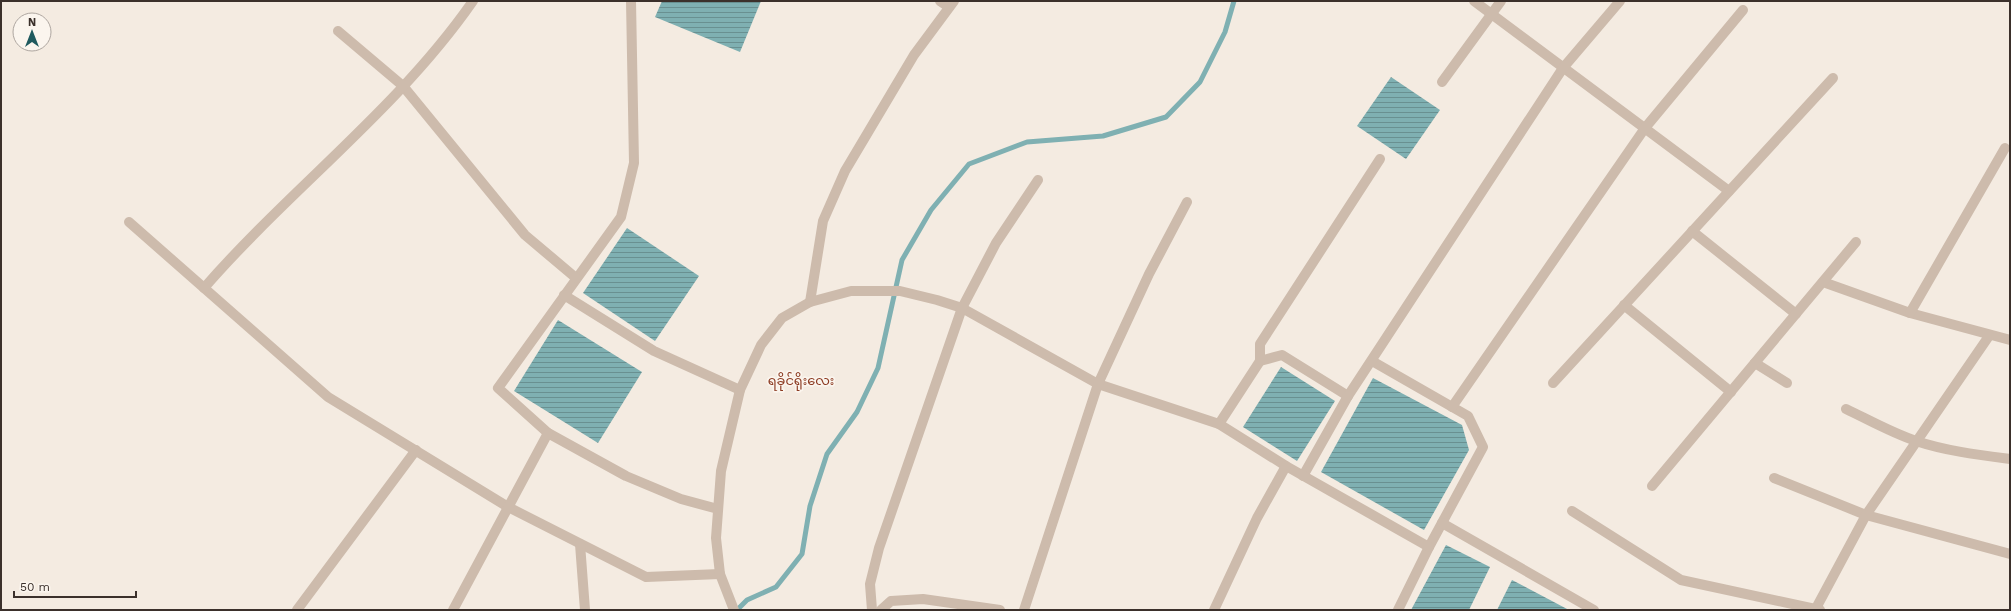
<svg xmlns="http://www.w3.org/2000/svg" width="2011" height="611" font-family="'Work Sans','Noto Sans Myanmar',sans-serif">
<defs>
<pattern id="water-rules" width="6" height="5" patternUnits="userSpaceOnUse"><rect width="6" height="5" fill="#7fb0b2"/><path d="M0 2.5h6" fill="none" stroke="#699091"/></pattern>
</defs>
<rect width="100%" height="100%" fill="#f4ebe1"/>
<!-- water -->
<g fill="url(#water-rules)">
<polygon points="662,1 761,1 740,52 655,17"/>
<polygon points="1391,77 1440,110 1406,159 1357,126"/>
<polygon points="627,228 699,276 655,341 583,293"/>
<polygon points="558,320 642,372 598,443 514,391"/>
<polygon points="1281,367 1335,401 1297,461 1243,427"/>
<polygon points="1373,378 1462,425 1469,450 1424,530 1321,472"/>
<polygon points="1446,545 1490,567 1469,610 1411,610"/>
<polygon points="1512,580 1569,610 1497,610"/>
</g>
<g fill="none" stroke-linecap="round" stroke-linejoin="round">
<!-- stream -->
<polyline stroke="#7fb0b2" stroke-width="5" points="737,610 747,600 776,587 802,554 810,506 827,454 857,412 878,368 902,260 931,210 969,164 1027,142 1103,136 1166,117 1200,82 1225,32 1234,1"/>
<!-- minor -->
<g stroke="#cdbbac" stroke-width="10">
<polyline points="631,1 634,163 621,217 498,388 548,433 626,476 681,499 718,509"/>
<polyline points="940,1 949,7"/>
<polyline points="1474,1 1729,191"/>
<polyline points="338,31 403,86 525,235 576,278"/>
<polyline points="1442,82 1501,1"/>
<polyline points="129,222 328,397 508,507 646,577 720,574"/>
<polyline points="1692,231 1796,314"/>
<polyline points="1823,282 1910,313 2010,340"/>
<path d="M204,288C290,189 398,109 473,1"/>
<polyline points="564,295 654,351 740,390"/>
<polyline points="810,302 823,221 845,171 914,55 954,1"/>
<polyline points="1624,305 1731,392"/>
<polyline points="1910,313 2005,148"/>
<polyline points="1260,361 1282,355 1348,396"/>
<polyline points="1372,361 1468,416 1483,447 1429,547 1398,610"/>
<polyline points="1755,363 1787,383"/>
<polyline points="1553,383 1833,78"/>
<polyline points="1452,407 1645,128 1743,10"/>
<path d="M1846,409C1869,420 1892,433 1916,441C1946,451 1979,455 2010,459"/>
<polyline points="1219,424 1260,361 1260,344 1380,159"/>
<polyline points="1303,476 1348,396 1563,68 1620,1"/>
<polyline points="1774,478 1866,515 2010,554"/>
<polyline points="1652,486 1856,242"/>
<polyline points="1572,511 1681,580 1820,610"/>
<polyline points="1442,523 1594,610"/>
<polyline points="580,544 585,610"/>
<polyline points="297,610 416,450"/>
<polyline points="453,610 548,433"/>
<polyline points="734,610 720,574 716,538 721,471 740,390 761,345 782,318 810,302 851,291 900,291 937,300 962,308 1098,384 1219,424 1286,466 1429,547"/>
<polyline points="872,610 870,584 879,548 962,308 996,243 1038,180"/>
<polyline points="881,610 891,601 923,599 1000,610"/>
<polyline points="1024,610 1098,384 1149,274 1187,202"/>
<polyline points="1214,610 1257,518 1286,466"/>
<polyline points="1815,610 1866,515 1989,336"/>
</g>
</g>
<g text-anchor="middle" stroke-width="3.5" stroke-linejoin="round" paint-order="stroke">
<!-- quarter labels -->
<g font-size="13" fill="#8c3b22" stroke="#fbf5ee">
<text x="801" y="385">ရခိုင်ရိုးလေး</text>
</g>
</g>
<!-- border -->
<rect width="2011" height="611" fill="none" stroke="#3b302b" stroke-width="4"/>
<!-- north arrow -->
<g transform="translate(32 32)"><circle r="19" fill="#fbf5ee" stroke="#aea6a0"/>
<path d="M0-3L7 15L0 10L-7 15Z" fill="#1f5a5e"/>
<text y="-6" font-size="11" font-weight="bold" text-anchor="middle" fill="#3b302b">N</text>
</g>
<!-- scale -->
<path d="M14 591v6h122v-6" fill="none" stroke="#3b302b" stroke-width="2"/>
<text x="20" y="591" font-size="12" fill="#3b302b" stroke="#fbf5ee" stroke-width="3" paint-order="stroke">50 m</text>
</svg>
